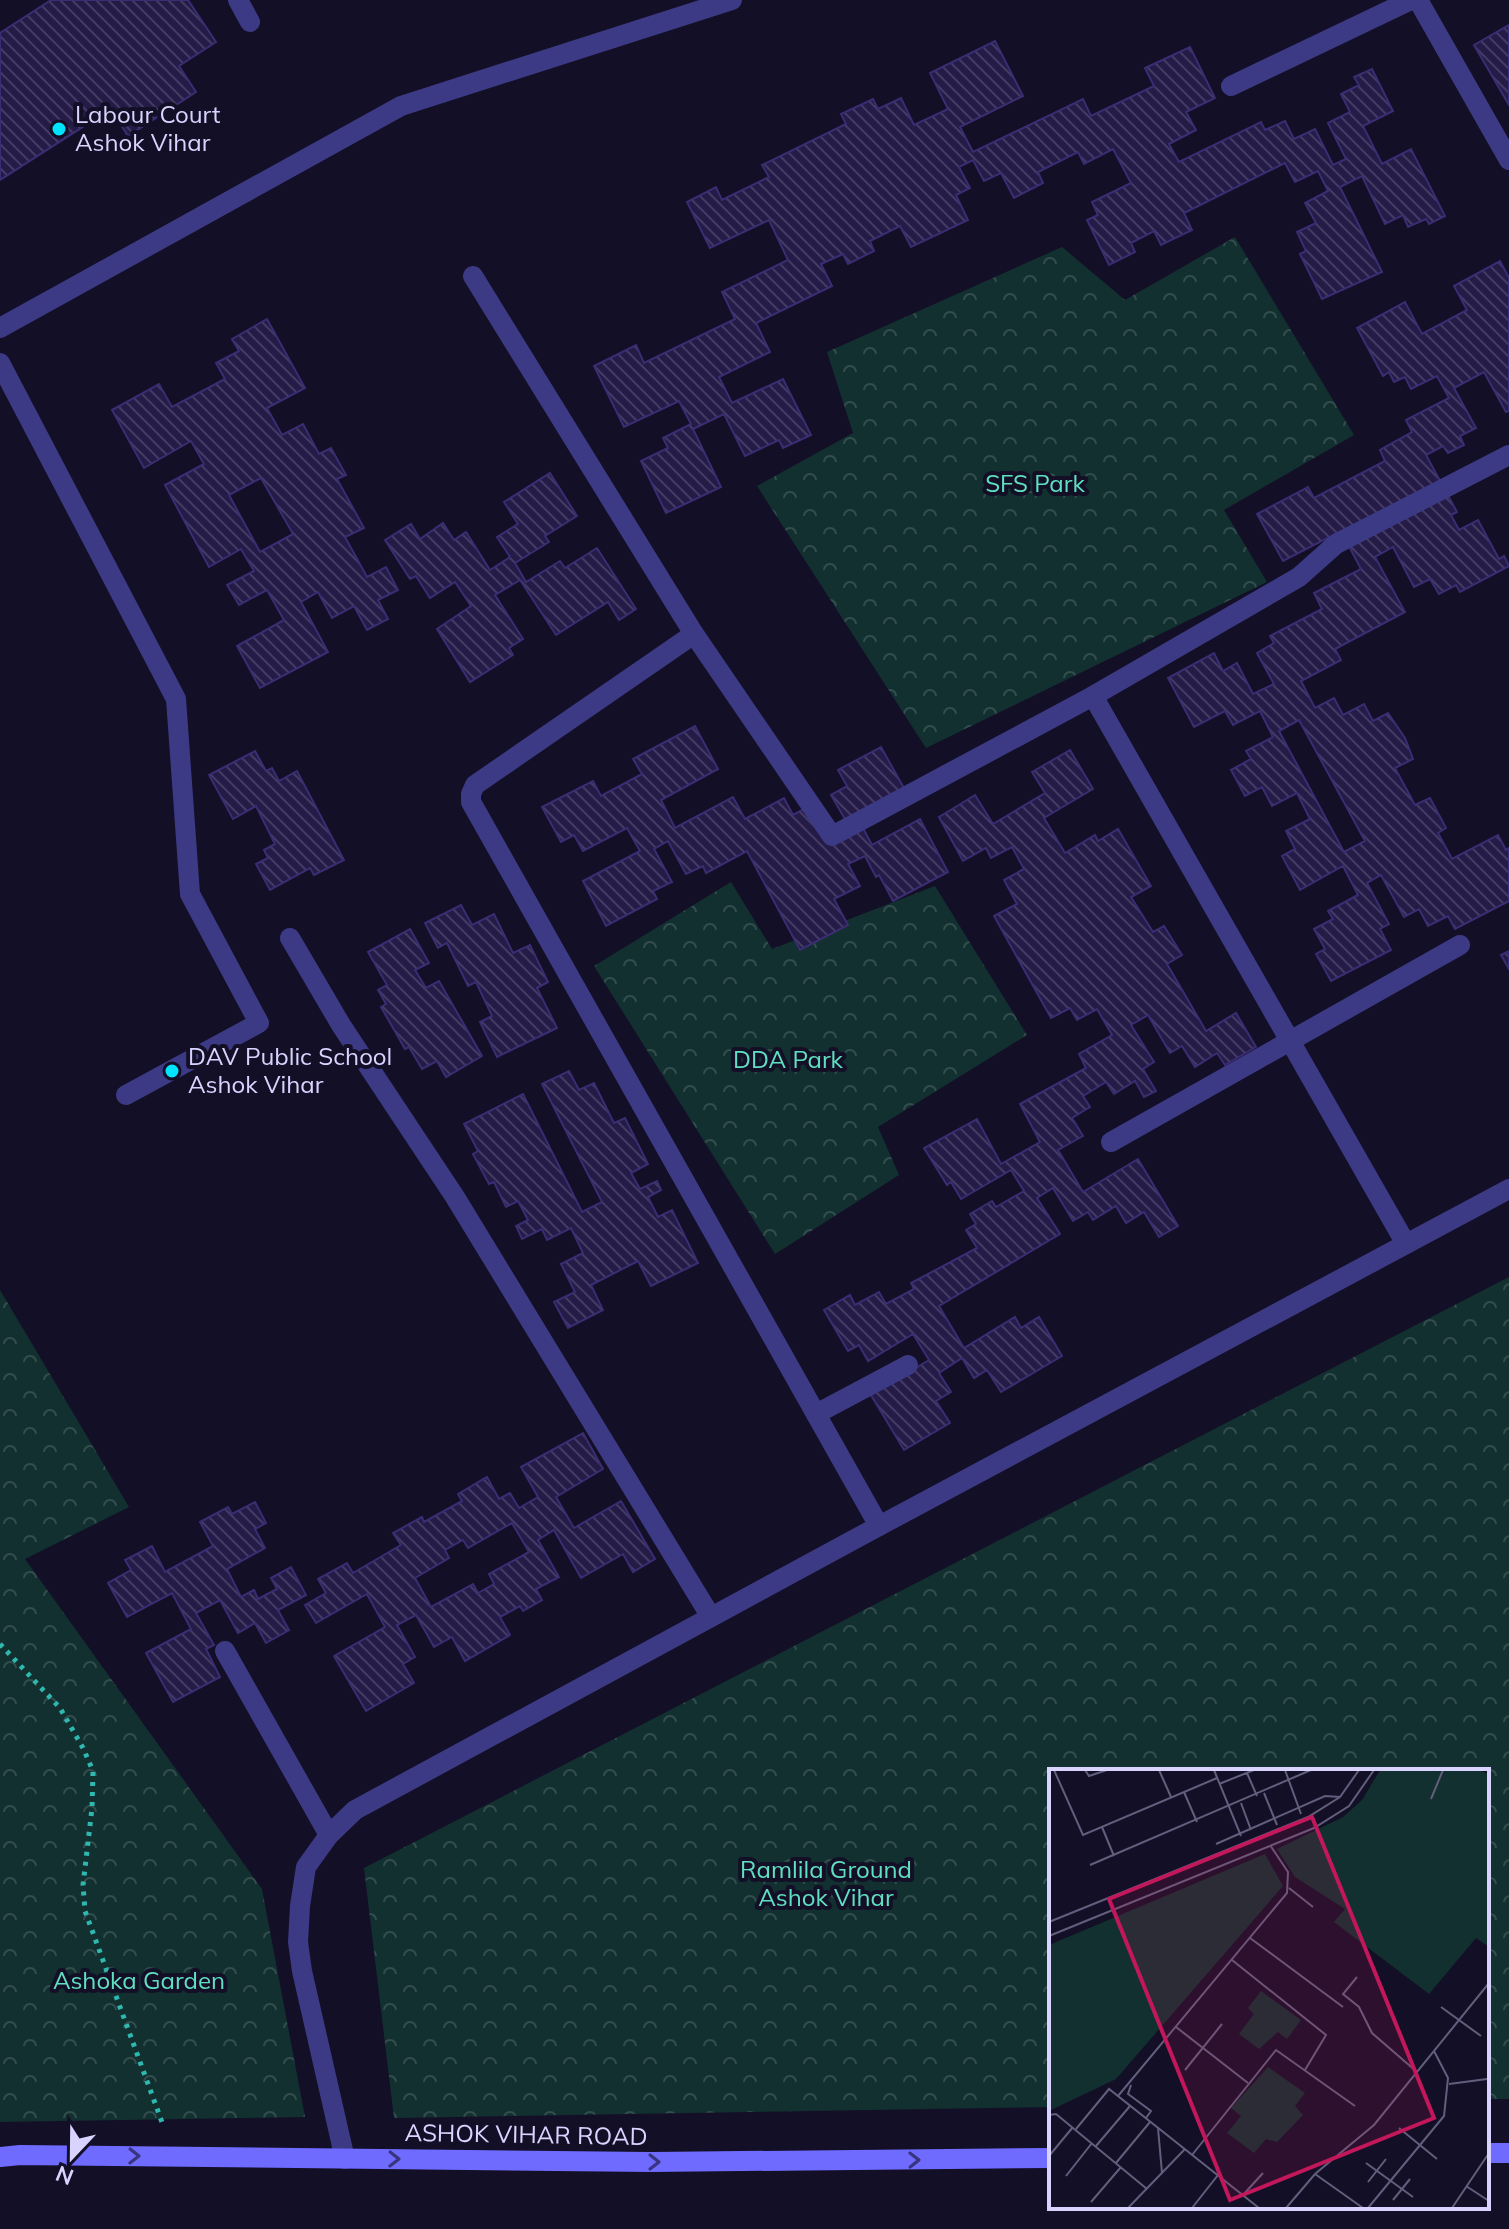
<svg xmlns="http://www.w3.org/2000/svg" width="1509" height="2229" font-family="Mulish,sans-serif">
<defs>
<pattern id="forest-crowns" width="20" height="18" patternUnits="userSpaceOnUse" patternTransform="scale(2)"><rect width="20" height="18" fill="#12302f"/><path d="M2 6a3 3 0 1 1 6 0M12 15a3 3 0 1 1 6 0" fill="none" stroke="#344d4e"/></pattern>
<pattern id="building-back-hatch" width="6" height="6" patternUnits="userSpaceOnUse" patternTransform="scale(2)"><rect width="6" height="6" fill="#241b47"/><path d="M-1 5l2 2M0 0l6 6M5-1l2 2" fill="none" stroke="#433b63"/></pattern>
</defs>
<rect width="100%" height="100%" fill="#130f26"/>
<!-- forest -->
<g fill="url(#forest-crowns)">
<polygon points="1235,237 1354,435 1224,510 1267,582 926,748 757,486 853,433 827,352 1062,247 1125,300"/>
<polygon points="731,882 772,949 935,886 1027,1035 878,1127 899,1175 775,1254 594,966"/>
<polygon points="1509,1277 1509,2099 1487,2099 1487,1771 1051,1771 1051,2107 394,2118 364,1868"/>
<polygon points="0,1290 129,1507 25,1559 262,1889 305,2117 0,2122"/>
</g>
<!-- building -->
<g fill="url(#building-back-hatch)" stroke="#3b2d73" stroke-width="2" fill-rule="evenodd">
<polygon points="51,0 188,0 216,42 179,66 196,92 128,136 111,109 0,180 0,33"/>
<polygon points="1509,25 1509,105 1474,45"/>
<polygon points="995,41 1023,96 960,127 973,152 1083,99 1091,116 1154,86 1145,68 1190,47 1215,98 1186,112 1196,130 1169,144 1179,162 1261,122 1265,130 1285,121 1294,139 1315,129 1333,165 1346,159 1328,123 1350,112 1341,94 1359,85 1354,77 1372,69 1393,111 1363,126 1382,164 1411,149 1445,216 1429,224 1426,219 1408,227 1403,215 1385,224 1362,176 1340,187 1382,272 1322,299 1300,254 1306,251 1297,232 1316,223 1305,203 1328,191 1318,171 1295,182 1285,163 1184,213 1192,230 1161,245 1154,231 1131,243 1135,252 1109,265 1087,220 1098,215 1092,202 1131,183 1113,149 1084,164 1078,152 1038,172 1043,183 1014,198 1001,173 984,181 973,160 959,167 970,188 956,195 968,220 911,247 900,226 870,241 874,251 848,264 843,254 821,264 832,286 756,323 770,352 719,377 732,403 783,379 811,435 783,448 779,440 745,456 724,414 693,429 721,487 666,513 641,461 668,448 663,438 691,424 679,401 624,427 594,366 636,345 644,363 735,319 722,292 788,260 769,220 710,248 687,202 716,187 722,200 769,177 762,165 846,124 841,114 873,99 878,109 901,98 914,125 948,109 930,73"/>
<path d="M1500,261L1509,278V411L1506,412L1484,372L1454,388L1476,428L1460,436L1464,445L1448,453L1443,446L1426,455L1457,512L1451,515L1459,530L1478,520L1499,559L1504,556L1509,566L1460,592L1456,585L1439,594L1430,579L1414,587L1393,547L1375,557L1405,612L1335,649L1341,660L1301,681L1315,708L1334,698L1343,715L1364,704L1373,721L1388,713L1405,738L1413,759L1395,768L1415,805L1430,798L1446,828L1438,833L1452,859L1498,835L1506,850L1509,848V901L1455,929L1448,916L1428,926L1419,909L1404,917L1381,875L1367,883L1389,924L1380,929L1391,950L1331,981L1316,954L1325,949L1314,929L1333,919L1328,911L1358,895L1343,866L1300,890L1282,856L1295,849L1286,831L1310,819L1297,793L1272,806L1262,787L1245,796L1231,770L1251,759L1246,751L1273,737L1260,711L1233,725L1225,711L1194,727L1168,678L1214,653L1223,671L1237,663L1253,694L1274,684L1257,653L1274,643L1270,636L1322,609L1314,593L1361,569L1341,531L1283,561L1257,514L1308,487L1314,498L1385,461L1380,450L1412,432L1406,420L1449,398L1437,376L1411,389L1405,377L1394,382L1389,372L1383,376L1357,328L1405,302L1422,334L1467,310L1454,286ZM1299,720L1365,841L1344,852L1279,731Z"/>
<path d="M267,319L305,388L267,408L282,435L303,424L319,454L331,448L346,475L337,479L364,528L345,537L367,577L386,567L398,590L378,600L388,619L367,630L354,606L332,618L318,592L301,602L328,652L260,688L237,646L284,620L267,590L239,605L227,585L254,571L241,549L209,567L165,485L204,464L191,441L144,468L112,410L159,384L172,407L225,379L216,363L239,351L232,339ZM261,478L293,534L260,552L229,495Z"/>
<polygon points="550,473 577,516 545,536 549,542 515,563 526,582 560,561 565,568 597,548 636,609 619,620 608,602 556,635 520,580 495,595 523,639 509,648 513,655 470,682 437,629 471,606 455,582 430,598 416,576 410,579 385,540 411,524 420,539 443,523 454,540 466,532 490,570 510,557 497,537 518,524 504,502"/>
<polygon points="695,726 718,769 661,800 675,828 733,797 745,819 784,798 793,815 813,804 827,831 846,821 831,795 847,786 838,770 881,747 905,790 856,815 872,845 920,819 948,872 893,901 879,875 876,877 865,856 848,864 860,886 834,899 848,925 800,950 747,851 706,873 703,866 686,874 668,841 654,849 672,882 653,891 657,899 606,926 583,881 640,851 627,828 583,851 574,835 561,842 542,807 593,781 601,796 642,774 633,759"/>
<polygon points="1070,750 1093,789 1044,818 1065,853 1095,835 1098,841 1118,829 1151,886 1131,897 1153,932 1164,926 1182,955 1167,964 1206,1031 1236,1013 1256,1047 1225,1065 1217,1053 1195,1067 1182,1046 1170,1053 1148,1015 1131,1025 1154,1062 1143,1069 1156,1091 1144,1097 1135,1081 1114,1094 1106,1082 1083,1096 1090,1107 1072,1118 1083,1136 1058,1150 1083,1192 1138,1159 1178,1226 1159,1237 1144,1212 1126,1223 1116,1206 1093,1220 1088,1212 1073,1221 1053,1188 1037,1198 1060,1234 939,1306 964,1348 1015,1317 1021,1328 1039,1317 1062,1356 1001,1392 987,1370 974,1378 962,1358 939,1373 951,1392 936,1401 950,1423 904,1450 871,1395 929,1360 913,1334 868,1361 859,1345 848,1351 824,1310 850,1295 855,1305 879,1292 886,1304 914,1289 911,1283 977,1248 966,1230 976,1224 970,1214 992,1201 996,1207 1024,1191 1011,1170 961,1199 951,1182 947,1185 924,1148 977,1119 1001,1164 1040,1142 1020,1104 1086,1068 1079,1054 1112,1035 1097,1009 1077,1020 1070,1008 1051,1018 994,916 1017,904 1004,880 1024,869 1012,847 991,858 986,848 963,861 939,817 975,795 993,824 1045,793 1032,772"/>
<polygon points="255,751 266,771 272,768 279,781 297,771 344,860 314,875 310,868 270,890 256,864 268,858 264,850 275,844 256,806 233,819 209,775"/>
<polygon points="461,905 472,925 494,914 513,953 530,945 548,982 537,988 557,1028 497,1057 480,1022 492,1016 476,982 468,986 447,943 438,948 425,923"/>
<polygon points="410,929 429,963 415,970 426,988 439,981 482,1056 446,1077 437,1061 422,1069 409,1047 405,1049 381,1007 386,1004 378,990 387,985 368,952"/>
<polygon points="1509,951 1509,969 1501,955"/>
<polygon points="569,1071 579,1090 594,1083 614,1123 625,1118 648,1164 631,1173 640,1189 657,1181 661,1190 648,1197 658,1217 672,1210 698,1263 651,1286 638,1261 591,1285 603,1310 568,1328 554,1302 575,1292 561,1264 583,1253 571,1228 547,1240 542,1229 522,1239 516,1226 528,1220 518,1201 506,1207 494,1182 489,1184 473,1154 478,1151 464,1124 523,1094 582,1212 602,1202 542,1084"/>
<path d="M583,1433L603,1469L556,1497L574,1528L621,1501L655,1559L633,1572L623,1554L581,1578L554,1530L538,1540L559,1577L536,1589L542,1600L523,1611L520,1606L500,1617L510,1635L465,1661L452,1637L434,1647L416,1615L397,1625L415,1657L403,1664L414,1683L366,1711L334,1656L385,1627L367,1594L316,1623L305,1605L326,1593L318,1579L347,1563L353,1573L401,1545L393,1533L422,1517L424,1522L462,1501L458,1494L487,1477L499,1499L510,1493L519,1508L538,1497L521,1467ZM512,1523L529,1552L489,1574L494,1584L478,1593L473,1584L431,1607L415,1578L449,1558L445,1550L463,1540L468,1548Z"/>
<polygon points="255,1502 266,1523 255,1529 265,1548 227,1569 241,1597 254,1590 258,1599 277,1589 271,1578 291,1567 306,1595 278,1610 289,1630 266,1643 255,1623 238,1633 220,1600 196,1613 214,1645 206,1649 220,1677 173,1702 146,1653 191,1629 172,1593 127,1617 108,1583 131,1570 125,1560 152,1546 165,1572 213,1546 200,1522 228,1507 232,1514"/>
</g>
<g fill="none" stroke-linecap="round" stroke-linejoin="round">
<!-- path -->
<polyline stroke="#2fb8b0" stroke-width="5" stroke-dasharray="4 6" stroke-linecap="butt" points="0,1644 60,1708 83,1748 93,1771 92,1808 83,1885 85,1911 163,2125"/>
<!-- lane -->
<g stroke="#3d3a85" stroke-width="20">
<polyline points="238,0 250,22"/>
<polyline points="473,276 694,634 832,836 1093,696 1299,577 1336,544 1509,455"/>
<polyline points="694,634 475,785 471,794 471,802 879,1526"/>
<polyline points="1093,696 1406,1244"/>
<polyline points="1111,1142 1460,945"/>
<polyline points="816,1414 908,1365"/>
</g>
<!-- street -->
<g stroke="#3d3a85" stroke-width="20">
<polyline points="1418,0 1509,160"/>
<polyline points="1231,86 1411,0"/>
<polyline points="0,328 401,106 732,0"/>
<polyline points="0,363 176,699 190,894 259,1023 126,1095"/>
<polyline points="290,938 341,1025 455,1197 711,1617"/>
<polyline points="225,1651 329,1835"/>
<polyline points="345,2159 302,1971 298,1942 300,1906 306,1867 329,1835 355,1810 879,1526 1509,1189"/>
</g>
<!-- secondary -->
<g stroke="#6f6bff" stroke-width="20">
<polyline points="1487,2153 1509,2153"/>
<polyline points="0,2157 20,2155 651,2162 1051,2158"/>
</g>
</g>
<!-- one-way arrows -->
<defs><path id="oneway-chevron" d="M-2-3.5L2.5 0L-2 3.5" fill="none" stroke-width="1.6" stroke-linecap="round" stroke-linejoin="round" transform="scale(2)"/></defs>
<g stroke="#38347d">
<use href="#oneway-chevron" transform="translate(134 2156) rotate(1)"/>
<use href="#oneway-chevron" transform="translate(394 2159) rotate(1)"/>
<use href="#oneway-chevron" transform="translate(914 2160) rotate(-1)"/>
<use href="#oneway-chevron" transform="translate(654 2162)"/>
</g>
<!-- markers -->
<g fill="#00e5ff" stroke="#130f26" stroke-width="3">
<circle cx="59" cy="129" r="8"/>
<circle cx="172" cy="1071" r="8"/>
</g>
<g text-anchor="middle" stroke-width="8" stroke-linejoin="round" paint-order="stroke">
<!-- poi labels -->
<g font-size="24" fill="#d9d4ff" stroke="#130f26" text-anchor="start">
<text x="75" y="123">Labour Court<tspan x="75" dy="28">Ashok Vihar</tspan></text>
<text x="188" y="1065">DAV Public School<tspan x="188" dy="28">Ashok Vihar</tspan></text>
</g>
<!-- park labels -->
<g font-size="24" fill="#5fe0c0" stroke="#130f26">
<text x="1035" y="492">SFS Park</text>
<text x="788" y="1068">DDA Park</text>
<text x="826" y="1878">Ramlila Ground<tspan x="826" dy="28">Ashok Vihar</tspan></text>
<text x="139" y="1989">Ashoka Garden</text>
</g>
<!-- street labels -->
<g font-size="24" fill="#d9d4ff" stroke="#130f26">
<text transform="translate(526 2135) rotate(1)" y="8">ASHOK VIHAR ROAD</text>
</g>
</g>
<!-- overview -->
<g transform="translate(1049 1769)">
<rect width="440" height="440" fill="#130f26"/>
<path d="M331,1H429L440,5V178L427,169L380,225L285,153L296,140L246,108L228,80L294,48L313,31ZM216,85L234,117L67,310L0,342V176ZM212,222L252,251L238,270L229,263L210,280L190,265L205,245L199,239ZM219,298L256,324L246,337L254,346L228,373L217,370L205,384L178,364L192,347L182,339Z" fill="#12302f"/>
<path fill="none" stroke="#625e7d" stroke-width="2" d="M5,1L34,66L168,9M36,1L40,7L58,1M110,1L122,28M165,1L192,67M236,1L252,45M198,4L208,27M170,15L205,1M135,23L148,53M215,24L228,56M382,30L394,1M192,34L202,61M53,58L65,87M167,75L276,27L291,28M41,96L262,1M240,119L264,138M0,153L259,48L291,28L310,1M0,167L265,59L300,37L325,1M201,169L294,238M183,191L277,266L256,301M308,208L294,225L310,238L323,264L368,303M392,238L432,267M127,258L199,314M136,301L173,255M400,315L438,310M82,316L79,325L102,342L97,349M69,327L238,124L239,103L221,76M0,346L7,345L98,420M109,359L113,404M350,359L388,390M27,360L60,320L210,439M47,377L81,337M143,386L227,281L306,337M0,387L24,358M67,394L101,353M317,394L364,428M266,405L314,439M17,407L43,374M319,413L337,390M417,417L440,432M194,426L214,404M344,431L361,410M42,433L72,398M79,439L136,380M143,439L169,406M237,439L266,405L325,356L440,214M319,439L395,347L399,309L385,282M403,439L440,384"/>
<path fill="#c2185b" fill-opacity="0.15" stroke="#c2185b" stroke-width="4" d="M263,48L385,349L181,431L60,130Z"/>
<rect width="440" height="440" fill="none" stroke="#d9d4ff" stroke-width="4"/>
</g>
<!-- north arrow -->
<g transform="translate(72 2157) rotate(202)" stroke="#130f26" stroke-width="6" paint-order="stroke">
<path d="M0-6L14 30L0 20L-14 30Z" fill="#d9d4ff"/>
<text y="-12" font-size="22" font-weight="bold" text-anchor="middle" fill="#d9d4ff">N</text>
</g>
</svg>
